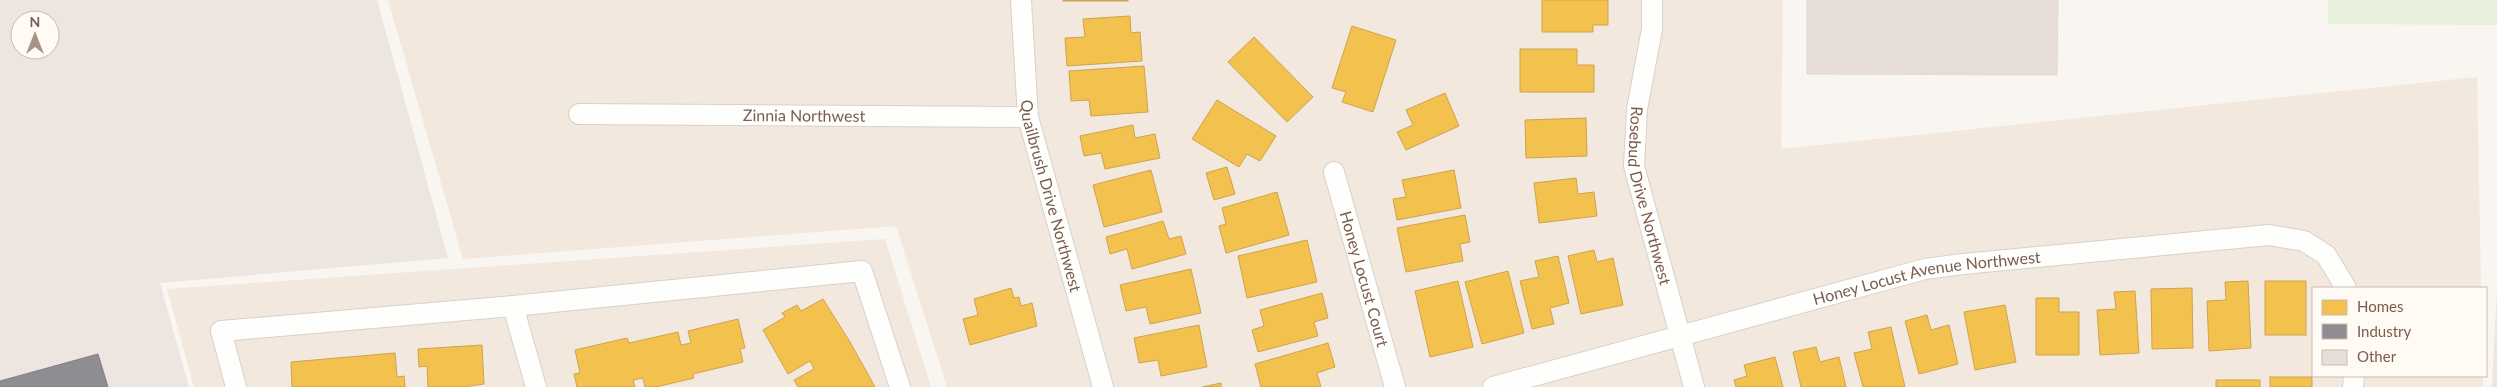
<svg xmlns="http://www.w3.org/2000/svg" width="2497" height="387" font-family="Lato,sans-serif">
<rect width="100%" height="100%" fill="#f9f5f0"/>
<!-- residential -->
<g fill="#f2e8de">
<polygon points="388,0 1783,0 1781,149 2477,77 2481,288 2313,288 2313,376 2483,376 2483,387 947,387 896,226 463,259"/>
<polygon points="885,239 931,387 194,387 167,289"/>
</g>
<!-- industrial -->
<g fill="#ede5e0" fill-rule="evenodd">
<path d="M0,0H377L448,258L160,283L189,387H0ZM20,20H50V50H20Z"/>
<polygon points="2497,289 2497,387 2492,387"/>
</g>
<!-- green -->
<polygon fill="#e7f0db" points="2328,0 2497,0 2497,25 2328,24"/>
<!-- homes -->
<g fill="#f2c14e" stroke="#cea34e">
<rect x="1063" y="0" width="65" height="1"/>
<polygon points="1542,0 1608,0 1608,25 1593,25 1593,32 1542,32"/>
<polygon points="1130,16 1131,33 1140,32 1142,61 1067,66 1065,38 1085,37 1083,19"/>
<polygon points="1352,26 1396,40 1373,112 1342,102 1346,92 1332,88"/>
<polygon points="1254,37 1313,97 1287,122 1228,62"/>
<polygon points="1520,49 1577,49 1577,65 1594,65 1594,92 1520,92"/>
<polygon points="1144,66 1148,112 1091,116 1089,100 1071,101 1069,71"/>
<polygon points="1445,93 1459,126 1406,150 1397,132 1413,125 1406,110"/>
<polygon points="1217,100 1276,136 1260,161 1247,154 1239,167 1192,139"/>
<polygon points="1586,118 1587,156 1526,158 1525,120"/>
<polygon points="1133,125 1135,138 1155,134 1160,158 1105,169 1101,153 1084,156 1080,136"/>
<polygon points="1227,167 1235,194 1214,200 1206,173"/>
<polygon points="1151,170 1162,212 1104,227 1093,185"/>
<polygon points="1454,170 1461,208 1397,220 1393,199 1406,197 1402,180"/>
<polygon points="1576,178 1578,194 1594,192 1597,216 1539,223 1534,183"/>
<polygon points="1277,192 1289,235 1226,253 1219,226 1226,224 1222,208"/>
<polygon points="1465,215 1470,242 1460,244 1463,261 1406,272 1397,228"/>
<polygon points="1163,221 1169,239 1181,236 1186,254 1132,269 1127,249 1110,254 1106,237"/>
<polygon points="1307,240 1317,282 1247,298 1238,256"/>
<polygon points="1594,250 1597,262 1613,258 1623,305 1581,314 1568,256"/>
<polygon points="1558,256 1569,303 1550,308 1554,324 1532,329 1520,281 1539,277 1535,261"/>
<polygon points="1191,269 1201,313 1150,324 1146,307 1126,311 1120,285"/>
<polygon points="1508,271 1524,333 1482,344 1465,282"/>
<polygon points="1458,281 1473,347 1430,357 1415,291"/>
<polygon points="2248,281 2251,348 2209,351 2207,301 2226,300 2225,282"/>
<rect x="2265" y="281" width="41" height="54"/>
<polygon points="1011,288 1014,298 1019,297 1021,306 1032,303 1037,326 970,345 963,319 978,315 974,299"/>
<polygon points="2192,288 2193,348 2152,349 2151,289"/>
<polygon points="2135,291 2139,353 2100,355 2097,310 2116,309 2114,292"/>
<polygon points="1322,293 1328,318 1314,322 1318,336 1258,352 1252,330 1264,326 1260,310"/>
<polygon points="2036,298 2059,298 2059,312 2079,312 2079,355 2036,355"/>
<polygon points="823,299 850,342 875,387 798,387 794,380 814,369 810,361 788,374 763,330 785,317 782,313 797,305 801,311"/>
<polygon points="2005,305 2016,362 1975,370 1964,312"/>
<polygon points="1927,315 1931,330 1949,325 1958,364 1919,374 1905,321"/>
<polygon points="738,319 745,348 740,349 743,362 693,374 694,378 656,387 645,387 643,378 633,380 635,387 577,387 574,374 580,373 575,350 627,338 629,343 678,332 681,345 691,343 688,331"/>
<polygon points="1199,325 1207,367 1161,376 1158,360 1139,363 1134,338"/>
<polygon points="1891,327 1905,387 1863,387 1854,353 1872,349 1868,332"/>
<polygon points="1328,343 1335,367 1317,373 1321,387 1261,387 1255,364"/>
<polygon points="482,345 484,384 463,387 428,387 427,366 419,367 418,349"/>
<polygon points="1816,347 1820,362 1839,357 1846,387 1801,387 1793,352"/>
<polygon points="395,353 397,377 404,376 405,387 292,387 291,362"/>
<polygon points="1775,357 1783,387 1736,387 1734,380 1747,376 1744,365"/>
<rect x="2270" y="377" width="42" height="10"/>
<rect x="2216" y="380" width="44" height="7"/>
<polygon points="1221,383 1221,387 1202,387"/>
</g>
<!-- industry -->
<polygon fill="#8d8d92" stroke="#877e7d" points="98,354 108,387 0,387 0,381"/>
<!-- building -->
<polygon fill="#e6ded7" stroke="#e2d8d2" points="1807,0 2058,0 2057,75 1807,74"/>
<g fill="none" stroke-linecap="round" stroke-linejoin="round">
<!-- minor casing -->
<g stroke="#d7d1cb" stroke-width="22">
<g id="minor">
<path id="s1" d="M1021,0L1028,117L1103,387"/>
<path id="s2" d="M1652,0V29L1637,109L1634,166L1694,387"/>
<path id="s3" d="M579,114L1028,117"/>
<path id="s4" d="M1334,172L1395,387"/>
<polyline points="236,387 221,331 513,306"/>
<polyline points="536,387 513,306 862,271 900,387"/>
<path id="s5" d="M1493,387L1925,269L1963,264L2269,235L2304,241L2326,255L2346,288"/>
<polyline points="2353,387 2354,376"/>
</g>
</g>
<!-- minor -->
<use href="#minor" stroke="#fefefd" stroke-width="20"/>
</g>
<g text-anchor="middle" stroke-width="5" stroke-linejoin="round" paint-order="stroke">
<!-- street labels -->
<g font-size="16" fill="#7a5c4d" stroke="#fffaf3">
<text dy="6" stroke="none"><textPath href="#s3" startOffset="225">Zinnia Northwest</textPath></text>
<text dy="6" stroke="none"><textPath href="#s1" startOffset="199">Quailbrush Drive Northwest</textPath></text>
<text dy="6" stroke="none"><textPath href="#s2" startOffset="199">Rosebud Drive Northwest</textPath></text>
<text dy="6" stroke="none"><textPath href="#s5" startOffset="448">Honey Locust Avenue Northwest</textPath></text>
<text dy="6" stroke="none"><textPath href="#s4" startOffset="111">Honey Locust Court</textPath></text>
</g>
</g>
<!-- legend -->
<rect x="2312" y="287" width="175" height="90" fill="#fffaf3" stroke="#cabbb1"/>
<rect x="2322" y="300" width="25" height="15" fill="#f2c14e" stroke="#cabbb1"/>
<text x="2357" y="312" font-size="15" fill="#7a5c4d">Homes</text>
<rect x="2322" y="324" width="25" height="15" fill="#8d8d92" stroke="#cabbb1"/>
<text x="2357" y="337" font-size="15" fill="#7a5c4d">Industry</text>
<rect x="2322" y="350" width="25" height="15" fill="#e6ded7" stroke="#cabbb1"/>
<text x="2357" y="362" font-size="15" fill="#7a5c4d">Other</text>
<!-- north arrow -->
<g transform="translate(35 35)"><circle r="24" fill="#fffaf3" stroke="#cabbb1"/>
<path d="M0-4L9 19L0 12L-9 19Z" fill="#a69286"/>
<text y="-8" font-size="14" font-weight="bold" text-anchor="middle" fill="#7a5c4d">N</text>
</g>
</svg>
